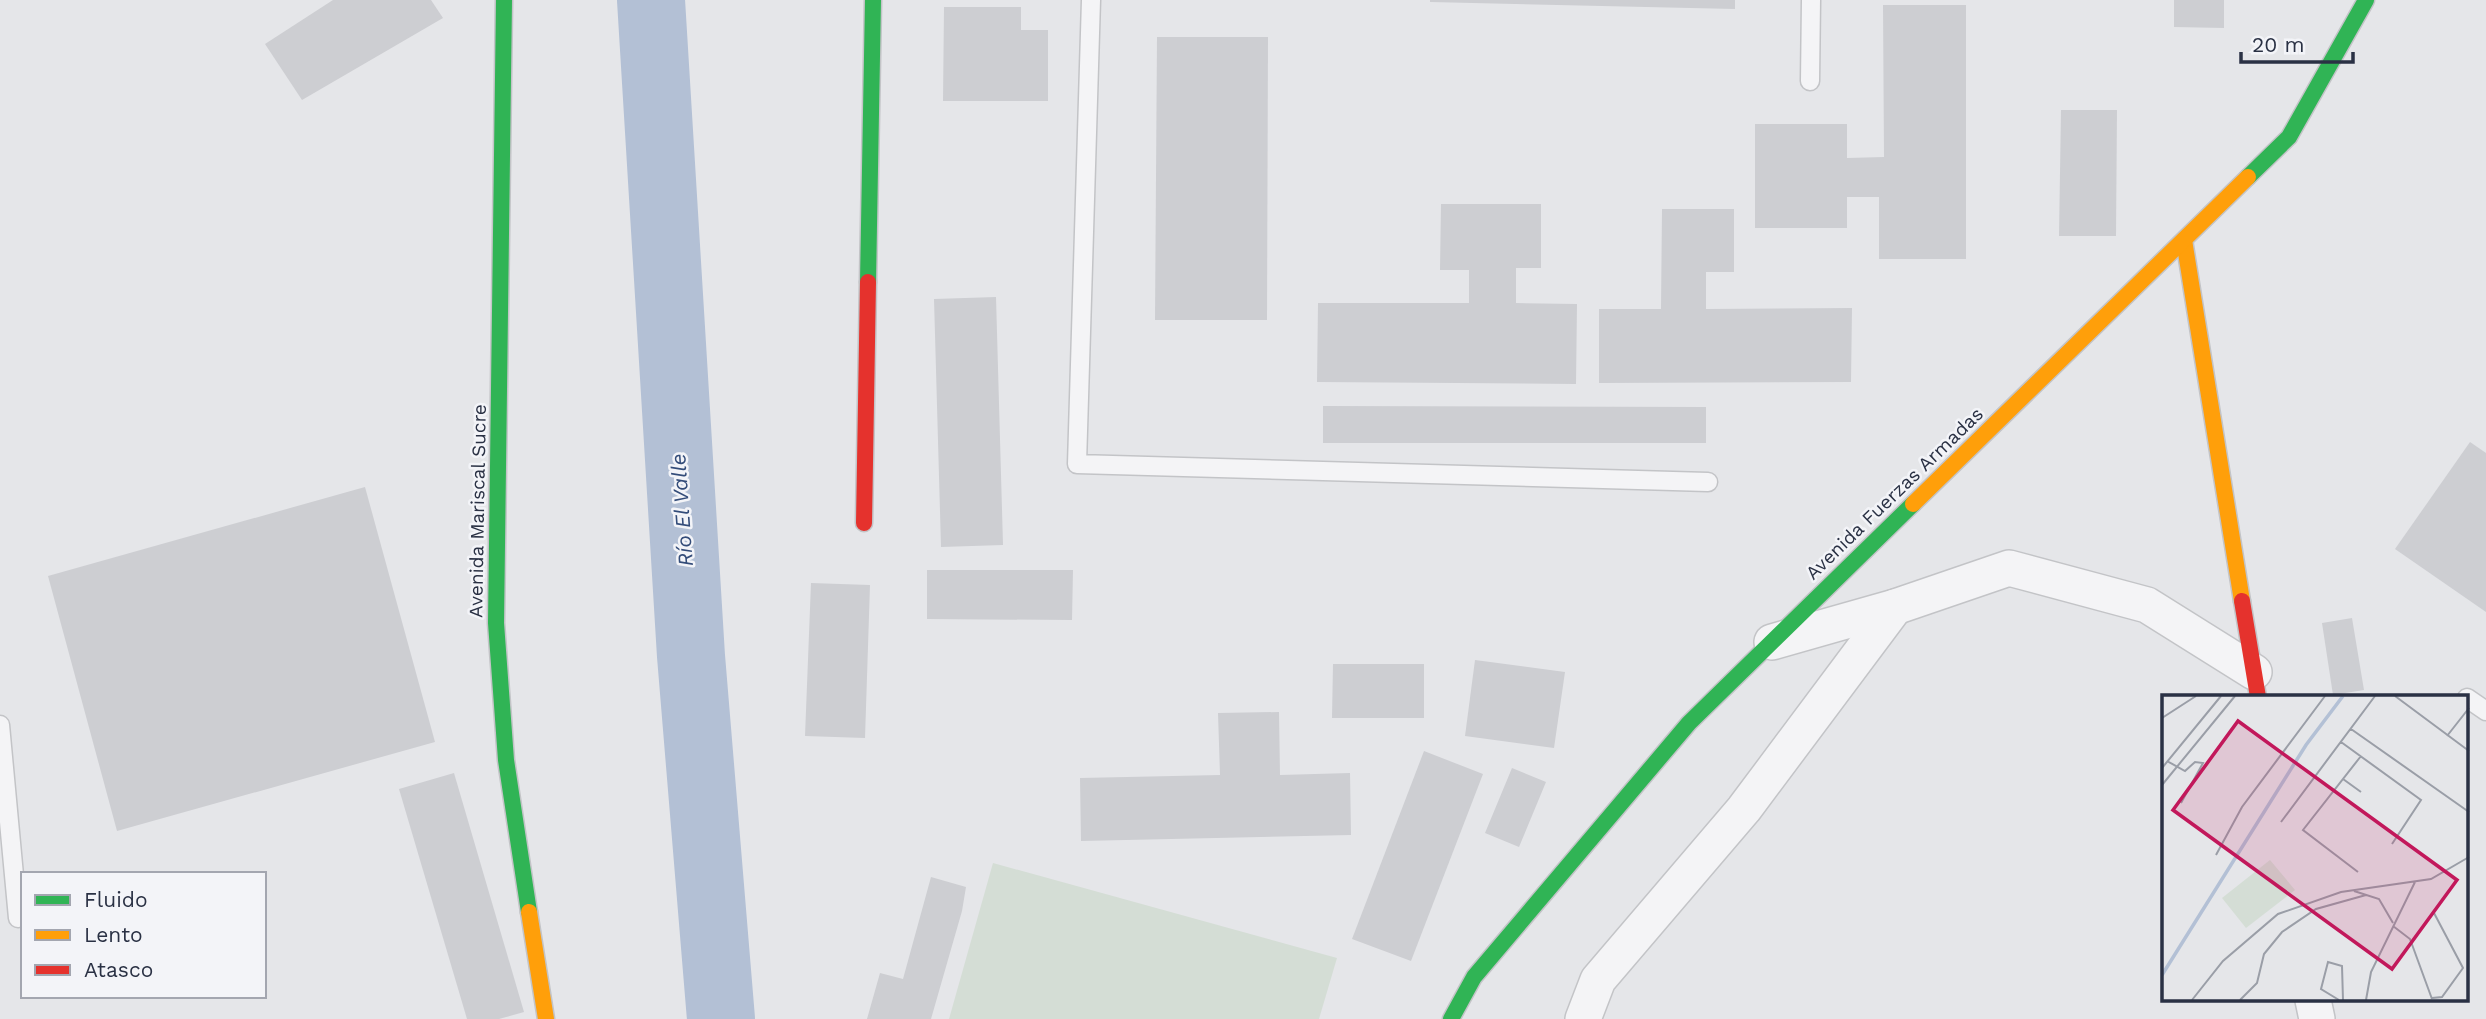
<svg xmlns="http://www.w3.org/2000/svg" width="2486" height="1019" font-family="'Work Sans',sans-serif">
<rect width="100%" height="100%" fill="#e5e6e9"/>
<!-- green -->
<polygon fill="#d4ddd5" points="993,863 1337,958 1319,1019 949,1019"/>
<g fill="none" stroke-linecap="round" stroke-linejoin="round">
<!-- river -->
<polyline stroke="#b3c0d5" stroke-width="68" points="651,0 691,656 721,1019"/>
</g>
<!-- building -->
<g fill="#cdced2">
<polygon points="333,0 431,0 443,18 302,100 265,44"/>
<polygon points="1430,0 1735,0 1735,9 1430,2"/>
<polygon points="2174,0 2224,0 2224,28 2174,27"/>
<polygon points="1883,5 1966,5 1966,259 1879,259 1879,197 1847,197 1847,228 1755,228 1755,124 1847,124 1847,158 1884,157"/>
<polygon points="944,7 1021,7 1021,30 1048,30 1048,101 943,101"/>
<polygon points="1157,37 1268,37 1267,320 1155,320"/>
<polygon points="2061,110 2117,110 2116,236 2059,236"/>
<polygon points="1441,204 1541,204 1541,268 1516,268 1516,303 1577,304 1576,384 1317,382 1318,303 1469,303 1469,270 1440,270"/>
<polygon points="1662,209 1734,209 1734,272 1706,272 1706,309 1852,308 1851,382 1599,383 1599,309 1661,309"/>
<polygon points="996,297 1003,545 941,547 934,299"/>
<polygon points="1323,406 1706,407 1706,443 1323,443"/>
<polygon points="2470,442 2486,453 2486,612 2395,549"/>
<polygon points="365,487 435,742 117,831 48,576"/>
<polygon points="927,570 1073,570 1072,620 927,619"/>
<polygon points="811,583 870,585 865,738 805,736"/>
<polygon points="2352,618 2364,690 2333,695 2322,623"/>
<polygon points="1475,660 1565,672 1554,748 1465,736"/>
<polygon points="1333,664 1424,664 1424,718 1332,718"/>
<polygon points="1279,712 1280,775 1350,773 1351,835 1081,841 1080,778 1220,775 1218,713"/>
<polygon points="1424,751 1483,774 1411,961 1352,939"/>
<polygon points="1512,768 1546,782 1519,847 1485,833"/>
<polygon points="454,773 524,1012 499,1019 467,1019 399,789"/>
<polygon points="931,877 966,887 962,911 931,1019 867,1019 880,973 903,979"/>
</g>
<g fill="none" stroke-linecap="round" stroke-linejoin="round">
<!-- lane casing -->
<g stroke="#c3c4c7" stroke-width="21">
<g id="lane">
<polyline points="1091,0 1077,464 1708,482"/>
<polyline points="1810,81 1811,0"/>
<polyline points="2467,698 2486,711"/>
<polyline points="0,725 18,918"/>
</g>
</g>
<!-- street casing -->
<g stroke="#c3c4c7" stroke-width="38">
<g id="street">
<polyline points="1772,642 1895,607 2009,568 2147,605 2254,672"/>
<polyline points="2313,1000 2317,1019"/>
<polyline points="1583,1019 1598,980 1744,809 1895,607"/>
</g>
</g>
<!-- fast casing -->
<g stroke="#c3c4c7" stroke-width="19">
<g id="fast">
<polyline points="504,0 496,623 506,760 529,912"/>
<polyline points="2248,177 2289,137 2366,0"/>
<polyline points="868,282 873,0"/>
<polyline points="1451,1019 1474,977 1689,723 1913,504"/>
</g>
</g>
<!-- slow casing -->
<g stroke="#c3c4c7" stroke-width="19">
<g id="slow">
<polyline points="2184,240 2242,601"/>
<polyline points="1913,504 2248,177"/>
<polyline points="529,912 546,1019"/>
</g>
</g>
<!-- jam casing -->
<g stroke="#c3c4c7" stroke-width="19">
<g id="jam">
<polyline points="864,523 868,282"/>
<polyline points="2242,601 2258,697"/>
</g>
</g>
<!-- lane -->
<use href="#lane" stroke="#f4f4f6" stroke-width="18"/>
<!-- street -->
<use href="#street" stroke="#f4f4f6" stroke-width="35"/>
<!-- fast -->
<use href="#fast" stroke="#30b455" stroke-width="16"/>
<!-- slow -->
<use href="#slow" stroke="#ff9f0a" stroke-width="16"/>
<!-- jam -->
<use href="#jam" stroke="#e5322d" stroke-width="16"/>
</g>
<g text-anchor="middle" stroke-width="5" stroke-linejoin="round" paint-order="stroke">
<!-- street labels -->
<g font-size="19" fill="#2a3144" stroke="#f3f4f8">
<text transform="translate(1894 493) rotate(-44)" y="7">Avenida Fuerzas Armadas</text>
<text transform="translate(477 511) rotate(-89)" y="7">Avenida Mariscal Sucre</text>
</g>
<!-- water labels -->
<g font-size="21" font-style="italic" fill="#334c79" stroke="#f3f4f8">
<text transform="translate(682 510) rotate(-94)" y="7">Río El Valle</text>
</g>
</g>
<!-- overview -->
<g transform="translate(2162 695)">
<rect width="306" height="306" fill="#e5e6e9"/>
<path d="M108,165L133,195L84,233L60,203Z" fill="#d4ddd5"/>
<path fill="none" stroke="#b3c0d5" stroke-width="3.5" d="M0,280L144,50L181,1"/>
<path fill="none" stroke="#9a9ea7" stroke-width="2" d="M233,1L307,56M0,23L34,1M189,34L307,117M285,41L307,13M179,47L259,105L230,149M5,66L23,76L33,67L41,68L19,108M0,73L59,1M181,84L199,97M0,90L73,1M119,127L213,1M54,160L80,112L163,1M196,177L141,135L199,61M192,196L217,204L231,228M231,231L248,244L270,304M270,303L280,302L301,273L272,218M30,305L61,266L116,219L179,197L269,184L307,162M78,305L95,288L102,259L120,237L154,214L204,200M177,305L159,294L166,267L180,271L181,305M204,305L209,277L253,187"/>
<path fill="#c2185b" fill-opacity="0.15" stroke="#c2185b" stroke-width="3.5" d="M76,26L295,185L230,274L11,115Z"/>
<rect width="306" height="306" fill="none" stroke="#2a3144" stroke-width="3.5"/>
</g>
<!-- legend -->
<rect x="21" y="872" width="245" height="126" fill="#f3f4f8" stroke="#a3a6b0" stroke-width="2"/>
<rect x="35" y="895" width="35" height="10" fill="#30b455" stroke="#a3a6b0" stroke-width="2"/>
<text x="84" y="907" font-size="21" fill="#2a3144">Fluido</text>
<rect x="35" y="930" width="35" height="10" fill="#ff9f0a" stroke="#a3a6b0" stroke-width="2"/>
<text x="84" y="942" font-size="21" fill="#2a3144">Lento</text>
<rect x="35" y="965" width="35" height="10" fill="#e5322d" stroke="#a3a6b0" stroke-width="2"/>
<text x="84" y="977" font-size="21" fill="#2a3144">Atasco</text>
<!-- scale -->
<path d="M2241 52v10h112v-10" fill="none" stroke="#2a3144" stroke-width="3.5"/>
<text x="2252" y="52" font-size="21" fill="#2a3144" stroke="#f3f4f8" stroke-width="5" paint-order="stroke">20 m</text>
</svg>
